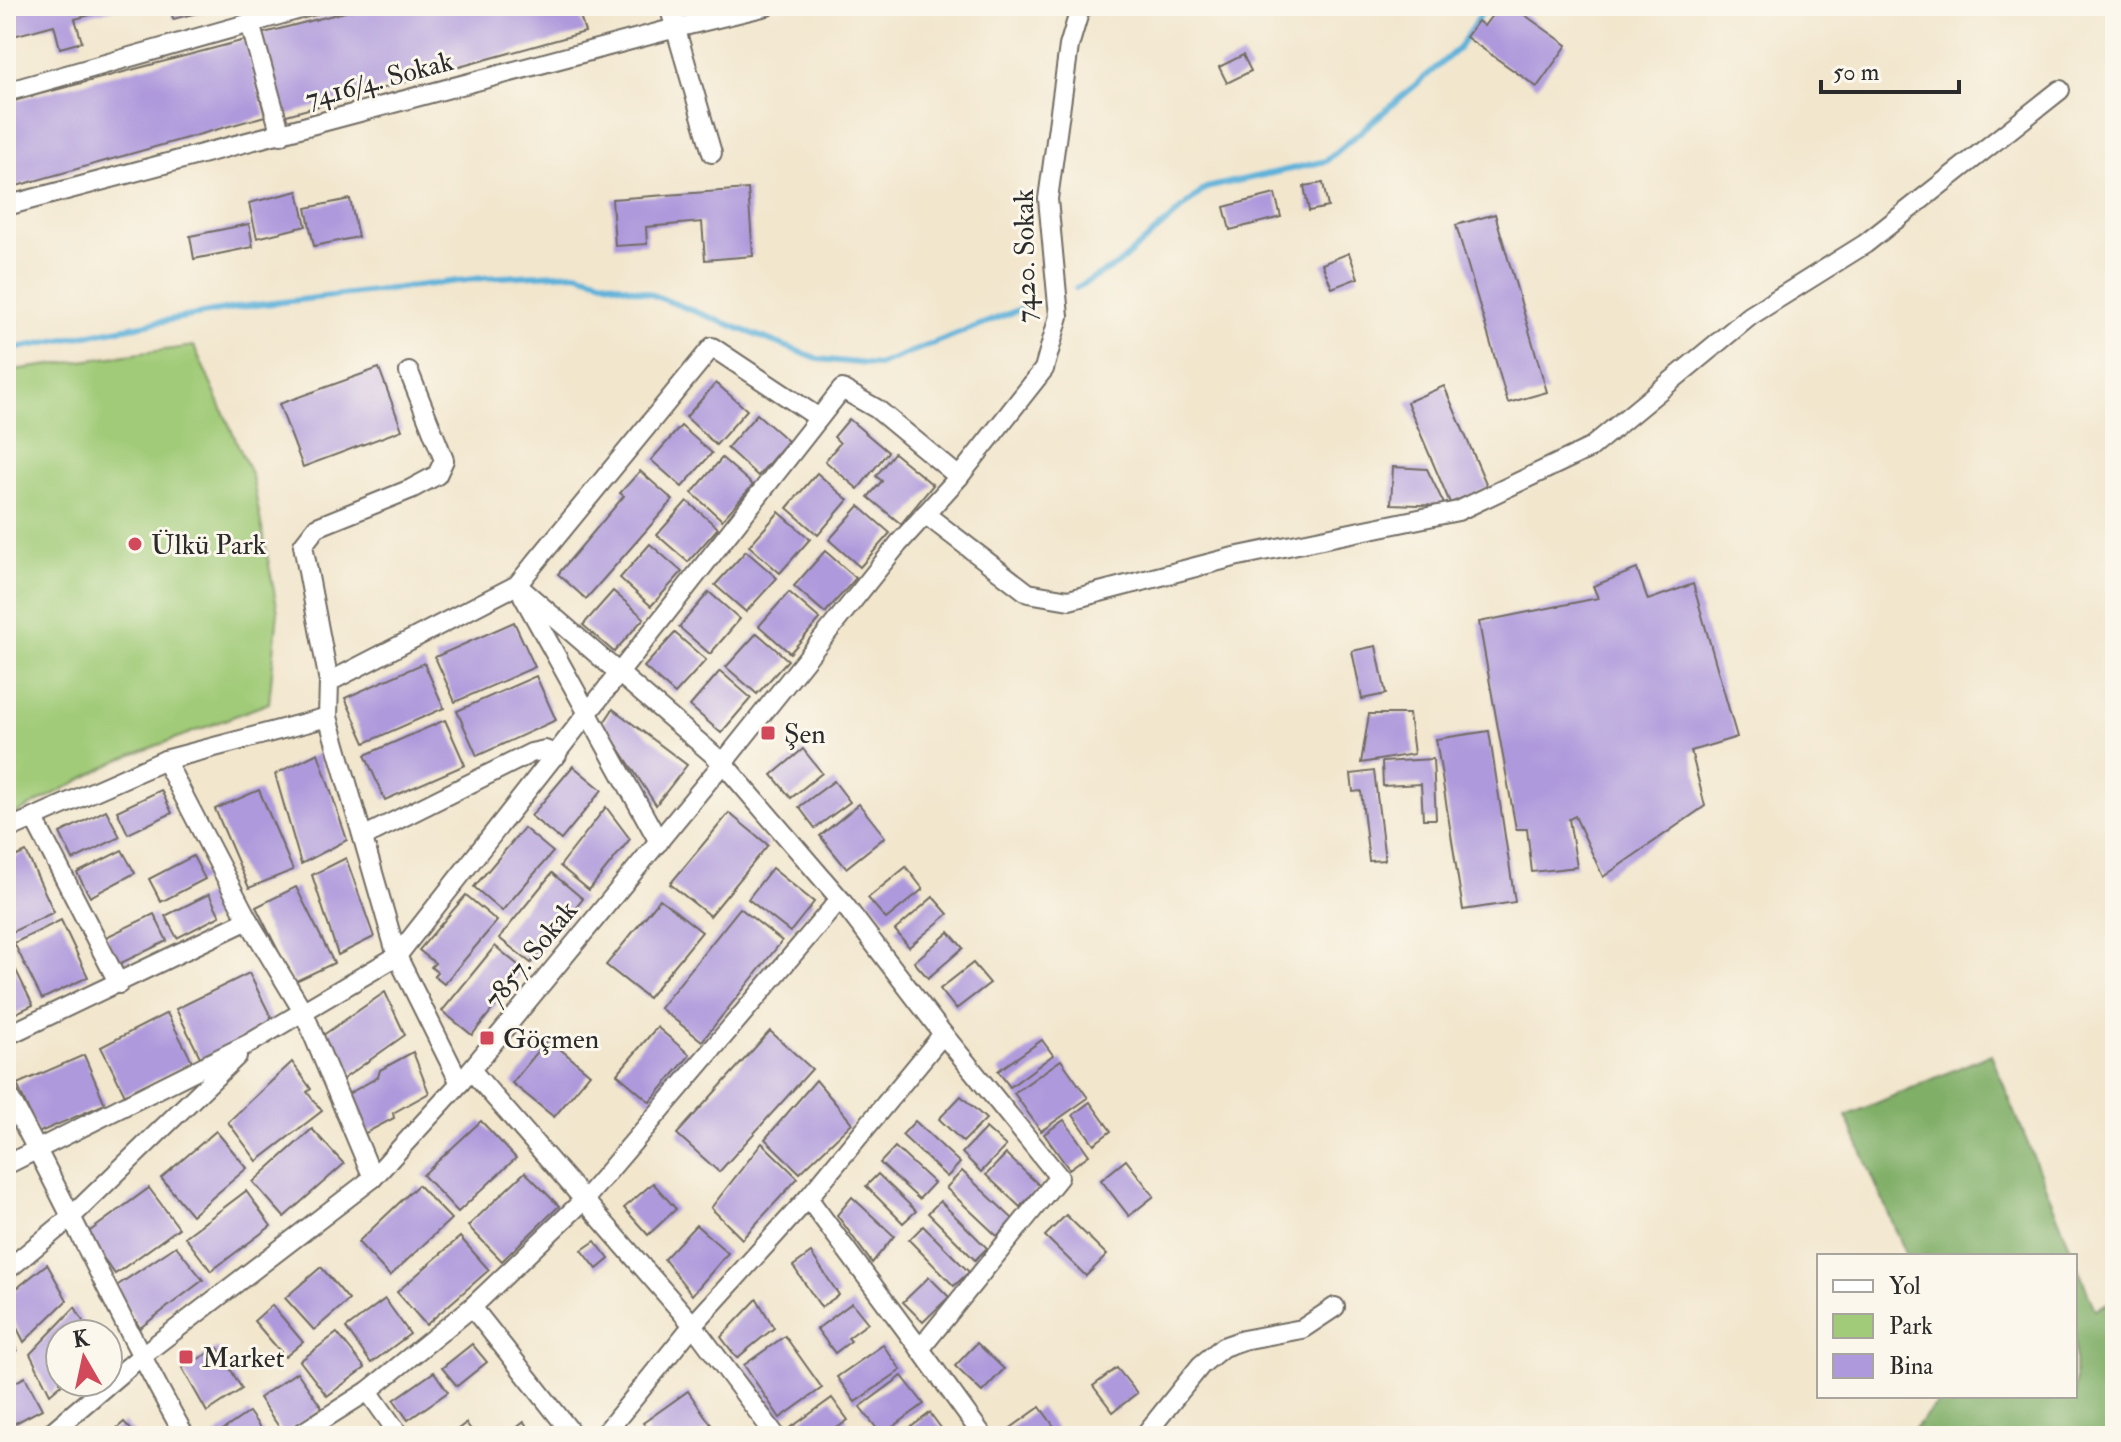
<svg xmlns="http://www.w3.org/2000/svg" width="2121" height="1442" font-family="'IM FELL Double Pica',serif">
<rect width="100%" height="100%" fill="#fbf7ec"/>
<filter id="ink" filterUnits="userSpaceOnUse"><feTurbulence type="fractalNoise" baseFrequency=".0125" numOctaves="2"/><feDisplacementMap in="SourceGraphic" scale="16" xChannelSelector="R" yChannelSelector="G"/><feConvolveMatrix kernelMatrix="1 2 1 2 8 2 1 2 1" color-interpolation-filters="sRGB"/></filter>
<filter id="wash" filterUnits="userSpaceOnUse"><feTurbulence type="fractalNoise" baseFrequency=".006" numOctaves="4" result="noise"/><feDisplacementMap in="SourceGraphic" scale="32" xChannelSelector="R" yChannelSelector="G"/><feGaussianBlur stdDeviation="1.8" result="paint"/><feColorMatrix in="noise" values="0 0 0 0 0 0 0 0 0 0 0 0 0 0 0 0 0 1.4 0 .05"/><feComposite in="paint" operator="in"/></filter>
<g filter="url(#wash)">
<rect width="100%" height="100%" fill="#f2e6cd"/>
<!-- green -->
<polygon fill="#a1cb78" stroke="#667b52" stroke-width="2" points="194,346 252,476 278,612 269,703 119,760 6,819 6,371"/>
<!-- forest -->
<g fill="#80af68" stroke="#566d4a" stroke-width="2">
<polygon points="1991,1054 2074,1256 1907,1256 1846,1116"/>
<polygon points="2075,1260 2095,1310 2115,1299 2115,1436 1908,1436 1944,1396 2075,1396"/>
</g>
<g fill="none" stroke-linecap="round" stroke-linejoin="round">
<!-- stream -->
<g stroke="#5db1d9" stroke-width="6">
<polyline points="1076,288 1117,265 1206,188 1326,161 1459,48 1486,6"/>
<polyline points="6,350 240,307 483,278 576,273 650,294 818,359 878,365 1036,303"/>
</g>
</g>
<g id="blocks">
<!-- building -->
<g fill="#ae99dc">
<polygon points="6,6 120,6 120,7 75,19 82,42 60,48 54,25 6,38"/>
<polygon points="170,6 221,6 221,7 173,19"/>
<polygon points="368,6 577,6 585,32 283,116 260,34"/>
<polygon points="1499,6 1512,6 1567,45 1537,87 1466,37 1478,21 1484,26"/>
<polygon points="245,40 265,116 6,189 6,103"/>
<polygon points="1243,55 1251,71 1227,83 1219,67"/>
<polygon points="1323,183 1328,207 1309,211 1304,186"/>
<polygon points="748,189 753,256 705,260 702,222 646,227 647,244 615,246 612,199"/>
<polygon points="298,191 306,226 257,238 249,203"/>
<polygon points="1275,194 1281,217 1230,230 1224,207"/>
<polygon points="350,199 358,237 314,246 306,208"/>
<polygon points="1495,214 1547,392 1508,403 1456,225"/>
<polygon points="249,224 253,247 194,259 190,236"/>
<polygon points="1349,253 1358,278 1332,288 1322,264"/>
<polygon points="379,368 402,430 303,467 279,404"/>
<polygon points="716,383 747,410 716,445 686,417"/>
<polygon points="1444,386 1488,488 1450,503 1407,402"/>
<polygon points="757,414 788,441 758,476 727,448"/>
<polygon points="849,419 888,452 858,489 825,461 840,443 834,437"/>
<polygon points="681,426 712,453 682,487 651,460"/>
<polygon points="894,453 933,485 901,524 868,497 882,481 876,476"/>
<polygon points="722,458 753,485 722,520 692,493"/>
<polygon points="1393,467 1427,469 1445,506 1391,504"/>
<polygon points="640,471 673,500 586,599 558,574 624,496 620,493"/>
<polygon points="817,473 848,500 818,535 787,508"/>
<polygon points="687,501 718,528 688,562 657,535"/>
<polygon points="859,506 890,533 860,567 829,540"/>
<polygon points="779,512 810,539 780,573 749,546"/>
<polygon points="650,544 682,572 651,606 620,578"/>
<polygon points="746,551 777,578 746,612 715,585"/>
<polygon points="825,551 856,578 825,613 794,586"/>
<polygon points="1637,569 1648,600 1693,584 1737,737 1691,751 1705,806 1603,877 1575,816 1569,819 1577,867 1532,872 1527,829 1516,829 1479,622 1598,598 1593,586"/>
<polygon points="613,591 644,618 614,652 583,625"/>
<polygon points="709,592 740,619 710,654 679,627"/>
<polygon points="789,592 820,619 790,653 759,626"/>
<polygon points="514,622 535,667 455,702 435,657"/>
<polygon points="675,633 706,660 675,694 644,667"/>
<polygon points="757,633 788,660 757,694 726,667"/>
<polygon points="1376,646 1386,694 1362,699 1352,651"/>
<polygon points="424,663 444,708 365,743 345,698"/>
<polygon points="720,671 751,698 721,733 690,706"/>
<polygon points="536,676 556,720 477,756 457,711"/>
<polygon points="613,709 687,765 656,805 603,724"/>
<polygon points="1369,714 1409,714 1414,754 1361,763"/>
<polygon points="445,720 465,765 385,800 365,755"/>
<polygon points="1489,731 1515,902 1463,910 1436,739"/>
<polygon points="803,749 822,773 791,798 772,775"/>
<polygon points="318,753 347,840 301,864 275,774"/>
<polygon points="1433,759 1436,819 1423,819 1421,784 1383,786 1382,762"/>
<polygon points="573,766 602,790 561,840 531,816"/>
<polygon points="1374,771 1385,860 1369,861 1361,791 1353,792 1351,774"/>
<polygon points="834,781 850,802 815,828 799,807"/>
<polygon points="161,790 172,813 128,834 117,811"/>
<polygon points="259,790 293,870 249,888 215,809"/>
<polygon points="859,804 885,837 846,868 820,836"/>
<polygon points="606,807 630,839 589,890 560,866"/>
<polygon points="106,810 120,837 73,860 60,833"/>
<polygon points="729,813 768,845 710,916 670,884"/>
<polygon points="524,828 553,852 502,911 474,887"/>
<polygon points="122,850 135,873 90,897 77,873"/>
<polygon points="26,852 54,912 10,933 6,925 6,861"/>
<polygon points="193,856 205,879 161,902 149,879"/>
<polygon points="346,858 374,937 338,955 312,875"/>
<polygon points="906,867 923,889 886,919 868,898"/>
<polygon points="772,868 814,902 790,932 748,899"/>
<polygon points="552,873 583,899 531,963 499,938"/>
<polygon points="296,887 334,963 294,982 256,907"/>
<polygon points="209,894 220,916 177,938 165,916"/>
<polygon points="466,895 497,921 444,984 434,976 437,972 431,967 435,963 419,950"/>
<polygon points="933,897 948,914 909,947 895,930"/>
<polygon points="660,899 702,932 648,998 606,965"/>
<polygon points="740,908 782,941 702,1041 660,1008"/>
<polygon points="154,914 167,941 119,964 106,937"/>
<polygon points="61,920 88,977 42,999 14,943"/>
<polygon points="949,932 963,948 928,978 914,962"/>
<polygon points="495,946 524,970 472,1035 442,1011"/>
<polygon points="6,950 33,1005 6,1018"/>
<polygon points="973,963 990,983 956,1009 940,989"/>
<polygon points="249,973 274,1023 201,1059 176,1009"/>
<polygon points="385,992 405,1035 339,1082 319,1038"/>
<polygon points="167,1013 192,1061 125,1095 101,1047"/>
<polygon points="657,1027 690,1055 650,1102 617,1074"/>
<polygon points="770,1031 812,1069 719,1172 677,1134"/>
<polygon points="548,1039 590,1074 554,1117 512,1083"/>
<polygon points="1042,1040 1053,1055 1010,1087 998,1071"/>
<polygon points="413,1052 429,1093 393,1113 394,1118 362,1135 343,1097 378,1077 380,1070"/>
<polygon points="84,1055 105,1104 38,1133 17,1084"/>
<polygon points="1061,1060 1088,1098 1041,1131 1014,1093"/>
<polygon points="292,1062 311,1089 307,1092 322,1111 257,1161 228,1122"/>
<polygon points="816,1080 852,1123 800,1173 765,1139"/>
<polygon points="961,1096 986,1119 963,1142 939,1119"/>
<polygon points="1090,1102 1111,1131 1094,1144 1073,1115"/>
<polygon points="1064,1120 1089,1155 1069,1169 1044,1134"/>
<polygon points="481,1121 516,1158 458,1212 423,1175"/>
<polygon points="915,1121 960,1163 947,1177 902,1135"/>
<polygon points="986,1128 1006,1146 981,1172 962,1153"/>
<polygon points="312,1129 344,1164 284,1217 253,1182"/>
<polygon points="216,1131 247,1168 192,1215 161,1178"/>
<polygon points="762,1143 798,1178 742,1239 711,1208"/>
<polygon points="895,1147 934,1183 919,1199 880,1163"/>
<polygon points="1006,1154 1040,1186 1020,1207 986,1175"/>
<polygon points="1126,1160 1154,1196 1129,1216 1101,1180"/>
<polygon points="962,1171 1013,1219 997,1236 946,1188"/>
<polygon points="525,1172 559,1206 502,1261 468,1226"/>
<polygon points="878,1174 916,1211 903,1223 866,1186"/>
<polygon points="653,1183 676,1209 648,1235 624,1208"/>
<polygon points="418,1185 451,1219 390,1276 358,1242"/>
<polygon points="149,1188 179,1228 115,1274 86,1234"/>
<polygon points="246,1191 271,1226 211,1271 185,1237"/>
<polygon points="852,1197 894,1236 872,1263 837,1215"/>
<polygon points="940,1201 987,1248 975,1260 928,1213"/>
<polygon points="1066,1215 1107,1255 1086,1276 1045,1236"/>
<polygon points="696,1225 728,1253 692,1295 664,1259"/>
<polygon points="923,1226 969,1272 954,1286 909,1240"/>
<polygon points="460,1237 489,1270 426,1325 397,1292"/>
<polygon points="595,1241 609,1259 597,1269 582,1250"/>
<polygon points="176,1246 203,1280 140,1328 115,1287"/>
<polygon points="811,1253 839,1295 821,1307 793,1266"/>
<polygon points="47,1264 67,1300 24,1342 6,1306 6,1297"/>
<polygon points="321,1267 349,1300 314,1330 285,1298"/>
<polygon points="929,1277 949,1297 923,1322 903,1302"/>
<polygon points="385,1299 410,1334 371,1363 346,1328"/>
<polygon points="757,1299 774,1328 737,1358 721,1337"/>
<polygon points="852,1303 868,1323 848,1338 851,1341 835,1353 817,1329"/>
<polygon points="272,1305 303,1342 285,1357 254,1321"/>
<polygon points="75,1307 90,1334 60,1334 60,1382 64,1382 50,1394 30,1354"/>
<polygon points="6,1329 17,1350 6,1359"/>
<polygon points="337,1333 365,1368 327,1396 300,1361"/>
<polygon points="785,1336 822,1388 780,1418 744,1365"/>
<polygon points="977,1343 1004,1369 982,1392 955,1366"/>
<polygon points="472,1344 487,1362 457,1386 442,1368"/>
<polygon points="883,1345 901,1370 855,1402 837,1377"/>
<polygon points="218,1348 242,1389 207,1412 182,1368"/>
<polygon points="1117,1368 1137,1393 1113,1412 1093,1386"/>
<polygon points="297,1372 322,1408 284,1434 259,1398"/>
<polygon points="434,1372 448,1392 408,1420 394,1400"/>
<polygon points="902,1376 924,1404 882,1435 860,1407"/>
<polygon points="25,1377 42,1409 6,1428 6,1387"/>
<polygon points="688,1391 712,1426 697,1436 643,1436 649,1431 643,1423"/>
<polygon points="832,1398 848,1420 826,1436 794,1436 789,1429"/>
<polygon points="1040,1407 1056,1429 1047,1436 1013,1436 1008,1430"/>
<polygon points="249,1412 266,1436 214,1436"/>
<polygon points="930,1413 947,1436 899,1436"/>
<polygon points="124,1422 137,1436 108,1436"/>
<polygon points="524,1422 534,1436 506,1436"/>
<polygon points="466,1423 476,1436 449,1436"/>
</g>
</g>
</g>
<g filter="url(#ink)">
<use href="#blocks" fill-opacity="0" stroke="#716c64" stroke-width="2"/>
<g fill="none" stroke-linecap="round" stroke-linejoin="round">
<!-- minor casing -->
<g stroke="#716c64" stroke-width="22">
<g id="minor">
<polyline points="669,6 712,153"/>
<polyline points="250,23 281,135"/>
<polyline points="6,92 311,6"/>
<polyline points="6,206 676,28 767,6"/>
<polyline points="925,514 1028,593 1069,600 1234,557 1458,511 1590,448 1750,316 1865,244 2060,90"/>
<polyline points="517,585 723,763 840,899 943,1034 1059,1177 920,1349 983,1436"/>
<polyline points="523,596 659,842"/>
<polyline points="329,682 303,545 317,527 411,489 437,475 444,460 409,372"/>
<polyline points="165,760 248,920 304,1013 373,1178"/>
<polyline points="33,817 119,984"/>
<polyline points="6,830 165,760 328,717"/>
<polyline points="363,837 531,753 545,750 557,755"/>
<polyline points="6,1036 248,920"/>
<polyline points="471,1070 693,1325 776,1436"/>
<polyline points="460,1083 397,956 328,717 329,682 517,585 712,347 819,418"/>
<path d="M6,1091C68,1205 121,1323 185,1436"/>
<polyline points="6,1165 250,1043 397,956 842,389 877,409 959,477"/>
<polyline points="808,1198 920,1349"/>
<polyline points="6,1271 70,1218 237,1056"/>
<polyline points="472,1307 574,1436"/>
<polyline points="368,1391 400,1436"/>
<polyline points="47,1436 140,1357 373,1178 460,1083 723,763 899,543 959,477 1044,369 1059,316 1048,199 1069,46 1081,6"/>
<polyline points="297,1436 368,1391 472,1307 585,1199 840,899"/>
<polyline points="603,1436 693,1325 808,1198 943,1034"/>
<polyline points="1144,1436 1201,1365 1223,1347 1243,1340 1302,1329 1335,1307"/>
</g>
</g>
<!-- minor -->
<use href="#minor" stroke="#fff" stroke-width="18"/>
</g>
</g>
<!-- markers -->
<g fill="#d1495b" stroke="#fbf7ec" stroke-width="3">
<circle cx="135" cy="544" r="8"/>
<rect x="760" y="725" width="16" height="16" rx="4"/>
<rect x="479" y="1030" width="16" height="16" rx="4"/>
<rect x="178" y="1349" width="16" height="16" rx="4"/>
</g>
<g text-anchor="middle" stroke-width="6" stroke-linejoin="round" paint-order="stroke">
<!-- street labels -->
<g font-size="28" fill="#2b2b2b" stroke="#fbf7ec">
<text transform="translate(379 79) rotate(-15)" y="10">7416/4. Sokak</text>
<text transform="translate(1024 256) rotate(-91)" y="10">7420. Sokak</text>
<text transform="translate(530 954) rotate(-51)" y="10">7857. Sokak</text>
</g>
<!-- poi labels -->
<g font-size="28" fill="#2b2b2b" stroke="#fbf7ec" text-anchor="start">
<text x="151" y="554">Ülkü Park</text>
<text x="784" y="743">Şen</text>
<text x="503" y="1048">Göçmen</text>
<text x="202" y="1367">Market</text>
</g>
</g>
<!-- margin -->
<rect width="2121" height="1442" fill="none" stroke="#fbf7ec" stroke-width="32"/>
<!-- legend -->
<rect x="1817" y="1254" width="260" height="144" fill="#fbf7ec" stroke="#a8a59f" stroke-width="2"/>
<rect x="1833" y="1280" width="40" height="12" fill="#ffffff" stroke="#a8a59f" stroke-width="2"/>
<text x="1889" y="1294" font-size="24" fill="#2b2b2b">Yol</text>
<rect x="1833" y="1314" width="40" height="24" fill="#a1cb78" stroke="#a8a59f" stroke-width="2"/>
<text x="1889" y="1334" font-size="24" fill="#2b2b2b">Park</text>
<rect x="1833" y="1354" width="40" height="24" fill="#ae99dc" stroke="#a8a59f" stroke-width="2"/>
<text x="1889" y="1374" font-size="24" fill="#2b2b2b">Bina</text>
<!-- north arrow -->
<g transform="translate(84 1358) rotate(351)"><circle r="38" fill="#fbf7ec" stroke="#a8a59f" stroke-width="2"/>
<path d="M0-6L14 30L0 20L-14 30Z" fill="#d1495b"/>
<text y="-12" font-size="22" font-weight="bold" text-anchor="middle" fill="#2b2b2b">K</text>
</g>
<!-- scale -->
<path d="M1821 80v12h138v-12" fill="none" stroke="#2b2b2b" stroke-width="4"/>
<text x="1833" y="80" font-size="24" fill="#2b2b2b" stroke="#fbf7ec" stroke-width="6" paint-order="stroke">50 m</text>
</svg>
